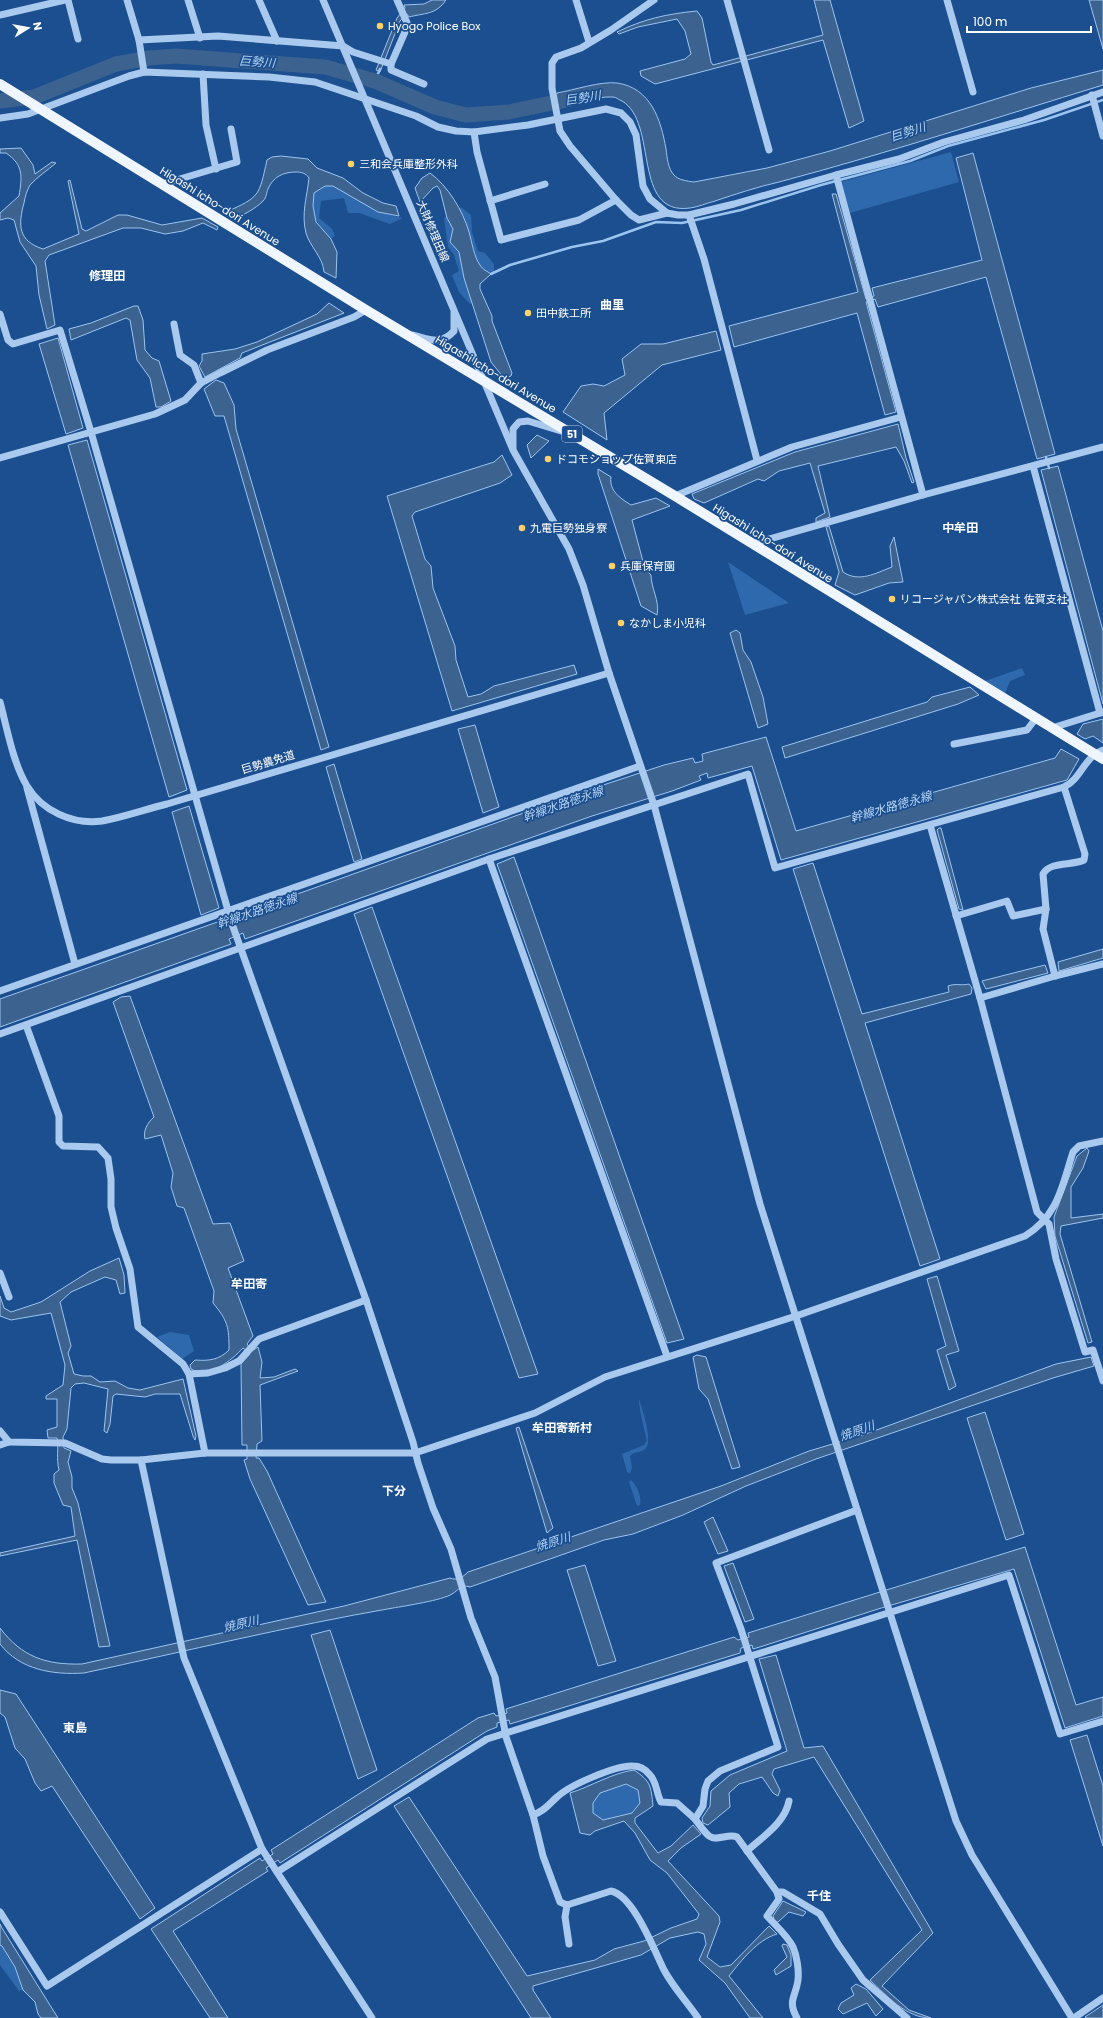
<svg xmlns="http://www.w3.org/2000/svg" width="1103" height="2018" font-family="Poppins,'Noto Sans JP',sans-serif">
<rect width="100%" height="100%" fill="#1b4f8f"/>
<!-- green -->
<g fill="#2e69ad">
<polygon points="951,152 959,182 850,213 841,182"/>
<path d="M325,186H333L378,212L403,218L390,224L359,213H348L344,198L321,201L319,218L332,229L335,236L331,239C315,221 311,217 314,193Z"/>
<polygon points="461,207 471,215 472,232 478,251 485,253 494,264 494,273 481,278 475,287 479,300 470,304 459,292 452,275 459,271 454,255 448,247 444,218"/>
<polygon points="728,562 789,603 745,615"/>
<polygon points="1022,668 1025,675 1010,681 1005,694 985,681"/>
<polygon points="170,1332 189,1335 194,1351 182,1359 157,1337"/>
<path d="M639,1399C642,1408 653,1441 646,1448C642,1453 634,1451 630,1456L632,1468L630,1474L627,1472L622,1454L644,1445L647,1440C645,1433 638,1404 639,1399Z"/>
<path d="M631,1480C637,1485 642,1498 640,1505L637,1506L629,1482Z"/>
<polygon points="626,1784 638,1790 640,1803 632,1813 603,1820 593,1813 593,1803 600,1793"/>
<polygon points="0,1945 2,1946 15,1967 23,1990 19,1991 0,1965"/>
</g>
<!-- water -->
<g fill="#3c6290" stroke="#9cc4f0" fill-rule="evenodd">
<path d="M432,0H446C436,15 424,13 409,17L407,14L400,21L380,72L376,70L397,18L405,8L404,5L424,4Z"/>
<path d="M814,0H830L864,121L849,128L823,40L655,84L641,76L640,71L685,59L691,54L685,31L677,19L638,27L619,34L617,32C644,19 666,14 697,11L702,18L711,62L713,65L823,35Z"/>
<polygon points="1089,0 1103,0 1103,49"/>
<path d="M1103,70V85C995,118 888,153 779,182C757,187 736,194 715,201C707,203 698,207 690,208C631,216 659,123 622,101C619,100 616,97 613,97C596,96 577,104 560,108L557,93C574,90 601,81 617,83C651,88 661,120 666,149C667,157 668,169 674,175C678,180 687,181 694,182L767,168L830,151L1031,88Z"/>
<path d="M21,148L33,165L35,174L52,162L56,163C48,170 37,177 30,185C27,190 25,197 24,203C18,225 18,241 43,249L79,234L68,181L70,180L82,229L86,231L118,215H127L162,225L202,218L218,227L217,230L203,223L183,231L165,234L141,228H123L49,255L45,261L55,325L47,329L39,295L36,266L20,242L14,220L8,218L0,220V213L19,196C22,177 24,165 6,153H0V149Z"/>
<polygon points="973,153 1055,454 1037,459 986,277 878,307 875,299 866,302 896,412 885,415 857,313 734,347 729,326 858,292 832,194 836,194 866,299 874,296 872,288 982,260 956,158"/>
<path d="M281,156L308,159L317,168L343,178L363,193L383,203L396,206L399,216L378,212L333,186H325L314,193L313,206L316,222L331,239L337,252L336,278L324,272C323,257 310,247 306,233C301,214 307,197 309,178C306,173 301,172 296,172C283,172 273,177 268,189C266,193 267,197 263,201C255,209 245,214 234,219L226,212C260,197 259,196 267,160L272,157Z"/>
<path d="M430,173C448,186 463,211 469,232C472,242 474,257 480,265C483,270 487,271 491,274L480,284V289L492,316V321L512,373L511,376L506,378L503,377L491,362L464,278L459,252L450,242L453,229L447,218L440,190L437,186L433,188L420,202L415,188L422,178Z"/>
<polygon points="329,303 344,313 242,353 240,358 205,377 199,366 202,361 202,354 235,349 257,342 317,314"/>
<polygon points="134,306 138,306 143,320 145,350 152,358 159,361 171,401 161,407 156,407 150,378 137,360 130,320 126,318 71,340 69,329 91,323"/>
<polygon points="716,331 721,350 662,365 604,413 607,440 563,412 581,386 593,384 604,386 625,375 622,359 641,344 663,344"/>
<polygon points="58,338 83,428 66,434 39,344"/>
<polygon points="216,380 224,383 234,405 236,429 329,747 321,750 224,416 215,416 204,389"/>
<polygon points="898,424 906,458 914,482 912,483 904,461 896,447 818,466 830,517 816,522 816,518 825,513 810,463 779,471 764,481 758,479 704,503 694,499 692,494 795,452"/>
<polygon points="537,435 549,441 531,458 527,445"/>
<polygon points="87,440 187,790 169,797 68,445"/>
<polygon points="502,455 512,475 500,483 415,512 412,516 425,559 431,566 433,588 455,646 456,660 468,697 481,694 494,686 574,665 577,674 452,711 387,496 494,462"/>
<polygon points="1058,466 1103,631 1103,704 1041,470"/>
<path d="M598,469L611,477C609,491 620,498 631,505L656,498L670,506L632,520L645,569L651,575C651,588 660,601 657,615L641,606L598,474Z"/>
<path d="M829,526L843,572C859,583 876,573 892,567L890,546L894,537L903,582L889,583L855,595L835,585L839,572L826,527Z"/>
<polygon points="736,630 740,633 743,650 751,662 763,697 768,724 758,728 730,633"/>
<polygon points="970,687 979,695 958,704 785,758 782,747 927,702 932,697"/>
<polygon points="1103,719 1103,743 1093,736 1085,739 1077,734 1083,724"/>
<polygon points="475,725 499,807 483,813 458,729"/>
<polygon points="766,737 796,831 1055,758 1061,749 1079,759 1067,780 781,860 752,766 708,778 707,773 699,776 701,780 672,791 592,816 245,939 243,933 229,939 231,944 0,1027 0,999 223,920 225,926 238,921 236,916 585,791 664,765 693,758 695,763 703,761 702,754"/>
<polygon points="334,764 362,859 354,862 326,767"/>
<polygon points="189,806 219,908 201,915 172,812"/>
<polygon points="939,828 941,828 963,910 959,909 937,830"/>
<polygon points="514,857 684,1339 667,1343 497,864"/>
<path d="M813,863L862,1014L949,992L948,986C956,983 962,986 969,984L972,988L971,994L865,1023L940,1259L920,1266L793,869Z"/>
<polygon points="372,907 538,1374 519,1378 354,914"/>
<polygon points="1103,949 1103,958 1059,971 1058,962"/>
<polygon points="1045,965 1048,973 986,989 982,981"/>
<path d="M130,996L213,1224L230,1223L244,1261L228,1268L253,1336L247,1344L252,1351L258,1347L262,1362L260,1378L274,1377L295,1369L298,1371L260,1385L262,1441L257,1444L256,1458H259L267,1471L326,1602L308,1605L250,1479L244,1460L247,1459V1445H242L241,1364L250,1354L243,1348C232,1360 209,1379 191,1369L190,1365L195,1360C209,1361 219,1360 229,1350C229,1327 228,1321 213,1303L214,1291L184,1208L177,1206L171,1187L173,1173L161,1135L145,1139C143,1131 147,1123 154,1117L113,1002L121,997Z"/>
<polygon points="1087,1148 1089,1151 1083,1168 1071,1187 1071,1218 1103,1214 1103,1218 1061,1226 1060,1234 1092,1342 1088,1343 1055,1236 1054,1217 1077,1156"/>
<path d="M119,1258L124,1275L125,1293L120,1294L116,1280L105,1277L71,1292L60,1302L71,1346L68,1353L74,1374L83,1376H91L100,1382L115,1381L128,1388L140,1390L183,1379L196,1436L195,1440L193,1436L180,1394H155L145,1397L116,1394L113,1396L110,1424L107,1433L104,1431L108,1389L84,1383L75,1384L71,1388L67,1429L63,1437L64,1448L71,1451L68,1462L72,1477V1488L78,1503L110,1646L99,1647L77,1540L0,1556V1553L75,1536L71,1507L63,1505L54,1483V1474L59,1470C56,1458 59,1449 57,1438H48L47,1430L57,1427V1399H46V1396L63,1385L65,1365L51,1313L11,1320L0,1316V1296L4,1308L11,1312L41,1302L90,1271Z"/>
<polygon points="937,1276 959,1351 946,1355 956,1386 949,1390 937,1350 946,1346 927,1279"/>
<polygon points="697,1355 706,1357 740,1467 732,1469 708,1399 699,1389 693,1357"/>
<path d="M1091,1357L1094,1366L1053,1378L816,1459L746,1486L683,1515L633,1534L604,1540L470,1587C461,1584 459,1590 452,1594C443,1600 405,1606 393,1608C289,1626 187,1651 84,1673C53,1675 20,1670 0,1644V1628C22,1657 46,1665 82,1664L344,1606L450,1578C457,1581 463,1577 468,1572L721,1486L809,1451L863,1435L1056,1364Z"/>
<polygon points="985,1412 1024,1534 1006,1540 967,1418"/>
<polygon points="519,1427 553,1528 547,1533 516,1428"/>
<polygon points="713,1517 728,1551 718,1554 704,1522"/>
<polygon points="1025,1547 1076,1705 1103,1697 1103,1716 1065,1728 1014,1569 878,1609 763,1646 753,1649 752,1645 741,1648 740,1653 510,1724 509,1720 497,1723 497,1727 487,1731 280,1863 278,1860 266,1868 268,1871 173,1931 228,2018 210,2018 151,1929 260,1858 262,1861 273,1854 271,1850 478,1718 494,1713 496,1716 507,1713 506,1709 734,1637 738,1640 749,1637 748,1633"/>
<polygon points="733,1563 754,1619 745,1622 724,1566"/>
<polygon points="585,1565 616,1661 598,1666 567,1570"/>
<polygon points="330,1630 377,1770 358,1779 311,1635"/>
<path d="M776,1655L804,1748L823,1746L933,1933L882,1986L909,2010L931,2018C906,2018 887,1996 870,1980L922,1930L814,1757L774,1769L772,1774L780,1790L778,1796L773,1793L762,1777L739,1784L729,1793L730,1807L708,1825L703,1823L702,1818L710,1806L711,1791L730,1775L787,1751L759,1659Z"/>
<polygon points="0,1690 16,1694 155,1908 140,1919 52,1786 41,1791 35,1783 25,1759 15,1748 5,1717 0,1713"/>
<polygon points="1087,1735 1103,1786 1103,1846 1070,1740"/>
<path d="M634,1770C651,1781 651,1787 653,1806L635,1818V1823L658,1853L671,1846L693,1825L701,1834L681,1848L668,1861L719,1916L720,1922L707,1957L720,1967L731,1965L769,1926L777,1934C757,1940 742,1960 729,1976L763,2018H750L725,1983L699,1960L706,1944L704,1934L698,1932L670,1938L641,1955L533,1986V1990L551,2018H531L394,1806L409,1797L527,1976L595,1960L614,1949L644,1941L671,1928L697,1919L699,1914L667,1873L650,1860L635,1833L624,1821L595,1831L590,1835L580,1833L570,1793C592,1786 612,1773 634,1770ZM626,1784L638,1790L640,1803L632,1813L603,1820L593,1813V1803L600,1793Z"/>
<polygon points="783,1901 806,1912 803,1916 789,1912 778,1922 775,1922 773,1916"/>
<polygon points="0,1924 2,1928 58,2018 41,2018 38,2014 35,2002 23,1990 15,1967 2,1946 0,1945"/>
<polygon points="783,1944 787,1945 791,1955 791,1966 776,1975 774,1970 787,1957 782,1946"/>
<polygon points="856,1984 866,1989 883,2009 876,2016 867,2003 843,2014 838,2009 841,2003 854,1995 851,1988"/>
<polygon points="1103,2005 1103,2018 1086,2018 1085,2017"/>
</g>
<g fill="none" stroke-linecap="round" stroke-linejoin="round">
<!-- stream -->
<g stroke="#9cc4f0" stroke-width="2.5">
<polyline points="375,81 380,69"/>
<polyline points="491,274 510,265 572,247 603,241 656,222 682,223 741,210 821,185 910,161 948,146 1044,120 1103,100"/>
<polyline points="1046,457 1049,468"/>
</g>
<!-- river -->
<polyline stroke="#3c6290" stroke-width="15" points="0,101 34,97 116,64 149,58 176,56 325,67 375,81 435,107 466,115 509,112 570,99"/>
<!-- minor -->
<g stroke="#a9c9ee" stroke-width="7">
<polyline points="68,0 78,39"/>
<polyline points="127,0 139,40 144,72"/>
<polyline points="188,0 200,38"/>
<polyline points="259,0 277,41"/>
<polyline points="323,0 513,450 569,549 583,585 609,673 654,805 760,1204 956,1821 972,1855 1072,2018"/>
<polyline points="397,0 408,25 391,64 391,70 424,84"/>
<polyline points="576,0 589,42"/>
<polyline points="654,0 611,30 581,48 556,57 552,63 552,88 560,131 570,146 616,200 631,215 639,220 667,213"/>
<polyline points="727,0 769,150"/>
<polyline points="947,0 973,92"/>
<polyline points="0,15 65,0"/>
<polyline points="139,40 218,36 343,46 353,52 391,64"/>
<polyline points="203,74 206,125 216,169"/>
<polyline points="1092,95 1103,136"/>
<polyline points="0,118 28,114 129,76 144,72 269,77 315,82 416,116 438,127 456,131 474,132 528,125 606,109 621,113 630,122 636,135 643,186 650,199 667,213 678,215 689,215 734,204 836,175 923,495"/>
<polyline points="474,132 477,152 501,240 579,220 616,200"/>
<polyline points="836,175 899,159 944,142 1024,120 1103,92"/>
<polyline points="163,184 237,162 231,129"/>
<polyline points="490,201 545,184"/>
<polyline points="689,215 704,259 757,460"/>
<path d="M0,314L8,340L13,344L60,330L91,432L231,921L366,1300L413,1442L418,1463L433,1508L451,1549L471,1618L495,1677L506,1737L533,1815L543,1856L560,1902L567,1905L611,1891C634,1896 654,1950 664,1970C673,1987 687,2002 698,2018"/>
<polyline points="174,324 180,355 194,365 201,383"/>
<path d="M412,335C430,339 440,346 454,331V313"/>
<polyline points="513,448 513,429 519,422 528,421 561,431"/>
<polyline points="0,458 155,414 185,400 201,383 220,373 267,350 354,317 366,310"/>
<polyline points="1033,466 1100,713"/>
<polyline points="675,496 792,447 901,417"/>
<polyline points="752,544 923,495 1103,447"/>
<path d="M0,702C7,728 13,763 27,786C42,811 73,825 102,821C124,817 146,809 167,804L609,673"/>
<polyline points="1052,728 1103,712"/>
<polyline points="954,744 1027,730 1036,718"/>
<polyline points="27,788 75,964"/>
<polyline points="930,825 980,998 1037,1212 1049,1224 1056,1259 1085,1352 1093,1350 1103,1381"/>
<polyline points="489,859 667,1356"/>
<polyline points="956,916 1007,901 1013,916 1046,909"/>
<path d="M1055,976L1043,929L1046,909L1043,874C1050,861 1072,866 1084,860L1085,854L1064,787"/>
<polyline points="0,991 640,766"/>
<polyline points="980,998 1055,976 1103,964"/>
<polyline points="26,1025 59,1116 59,1142 63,1146 98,1147 108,1158 111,1179 111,1207 116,1228 130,1269 138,1327 183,1364 189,1374 208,1373 225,1368 239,1361 259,1339 366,1300"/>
<path d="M0,1034L489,859L748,774L775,868L1064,787C1082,778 1083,758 1103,750"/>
<polyline points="0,1273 9,1297"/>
<polyline points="189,1374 205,1453"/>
<path d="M0,1431L9,1442L65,1443L102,1459L111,1460H141L205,1453H415L535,1413L605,1377L796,1316L1025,1236C1058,1216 1062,1186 1073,1152L1079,1146L1103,1141"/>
<polyline points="0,1445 9,1442"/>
<polyline points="141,1460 184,1658 262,1849 372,2018"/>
<path d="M533,1815C545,1811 549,1804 557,1797C570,1785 616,1765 633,1766C640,1766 645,1769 649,1774C657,1781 656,1793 661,1802L677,1803L695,1819L703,1806L705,1789L708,1781L720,1771L778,1747L741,1629L716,1563L857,1510"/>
<path d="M695,1819C699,1824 704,1832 709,1836C717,1842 728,1833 737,1837L777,1892H783L820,1914L838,1944L863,1980L907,2018"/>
<path d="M747,1851C762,1837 785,1823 789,1801"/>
<polyline points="277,1872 487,1739 1009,1575 1060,1734 1103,1721"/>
<path d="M777,1892L779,1899L767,1916C775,1925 788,1936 793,1947C797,1956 799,1970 798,1980C796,1997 787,2000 797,2018"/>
<polyline points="567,1905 565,1917 569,1944"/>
<polyline points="0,1912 47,1986 262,1849"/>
<polyline points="1074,2018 1103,1998"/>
</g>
<!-- major -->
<polyline stroke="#f0f6ff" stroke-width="10" points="0,84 366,310 675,496 1103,759"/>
</g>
<!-- markers -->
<g fill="#ffd166" stroke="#1b4f8f" stroke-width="1.5">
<circle cx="380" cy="26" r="4"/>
<circle cx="351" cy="164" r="4"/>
<circle cx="528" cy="313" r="4"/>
<circle cx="548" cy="459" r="4"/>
<circle cx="522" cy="528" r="4"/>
<circle cx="612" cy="566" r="4"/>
<circle cx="892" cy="599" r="4"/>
<circle cx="621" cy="623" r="4"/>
</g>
<g text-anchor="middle" stroke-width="3.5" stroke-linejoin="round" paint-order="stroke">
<!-- shield labels -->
<rect fill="#1b4f8f" stroke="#bbcadd" stroke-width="1" x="562" y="426" width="20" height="16" rx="3"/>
<g font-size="10" font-weight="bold" fill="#fff">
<text x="572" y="438">51</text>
</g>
<!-- poi labels -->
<g font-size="11" fill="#fff" stroke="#1b4f8f" text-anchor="start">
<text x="388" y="30">Hyogo Police Box</text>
<text x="359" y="168">三和会兵庫整形外科</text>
<text x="536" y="317">田中鉄工所</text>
<text x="556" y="463">ドコモショップ佐賀東店</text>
<text x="530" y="532">九電巨勢独身寮</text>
<text x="620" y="570">兵庫保育園</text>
<text x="900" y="603">リコージャパン株式会社 佐賀支社</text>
<text x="629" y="627">なかしま小児科</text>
</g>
<!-- street labels -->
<g font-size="11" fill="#fff" stroke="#1b4f8f">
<text transform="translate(220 206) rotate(32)" y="4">Higashi Icho-dori Avenue</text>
<text transform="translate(433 231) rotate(67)" y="4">大財修理田線</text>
<text transform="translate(496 374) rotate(31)" y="4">Higashi Icho-dori Avenue</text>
<text transform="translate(773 543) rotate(32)" y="4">Higashi Icho-dori Avenue</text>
<text transform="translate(268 762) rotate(-17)" y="4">巨勢農免道</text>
</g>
<!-- water labels -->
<g font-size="12" font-style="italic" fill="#b5d3f5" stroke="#1b4f8f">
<text transform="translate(257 62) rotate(4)" y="4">巨勢川</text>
<text transform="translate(583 98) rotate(-9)" y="4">巨勢川</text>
<text transform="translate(908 132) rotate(-18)" y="4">巨勢川</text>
<text transform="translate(563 804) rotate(-19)" y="4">幹線水路徳永線</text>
<text transform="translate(891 807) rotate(-16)" y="4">幹線水路徳永線</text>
<text transform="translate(257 911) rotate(-19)" y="4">幹線水路徳永線</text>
<text transform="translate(857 1431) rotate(-19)" y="4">焼原川</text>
<text transform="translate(553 1542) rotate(-18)" y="4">焼原川</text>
<text transform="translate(241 1624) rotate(-13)" y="4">焼原川</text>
</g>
<!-- neighbourhood labels -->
<g font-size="12" font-weight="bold" fill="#fff" stroke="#1b4f8f">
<text x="107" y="280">修理田</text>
<text x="612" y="309">曲里</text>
<text x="960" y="532">中牟田</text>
<text x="249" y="1288">牟田寄</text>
<text x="562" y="1432">牟田寄新村</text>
<text x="394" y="1495">下分</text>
<text x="75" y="1732">東島</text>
<text x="819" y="1900">千住</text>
</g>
</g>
<!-- north arrow -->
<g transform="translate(28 28) rotate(79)" stroke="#1b4f8f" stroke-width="3" paint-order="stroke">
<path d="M0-3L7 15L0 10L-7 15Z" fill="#ffffff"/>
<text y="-6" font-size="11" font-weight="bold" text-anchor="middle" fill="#ffffff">N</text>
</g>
<!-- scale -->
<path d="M967 26v6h124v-6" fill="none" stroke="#ffffff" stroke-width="2"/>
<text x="973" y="26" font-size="12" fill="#ffffff" stroke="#1b4f8f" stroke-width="3" paint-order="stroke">100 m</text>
</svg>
